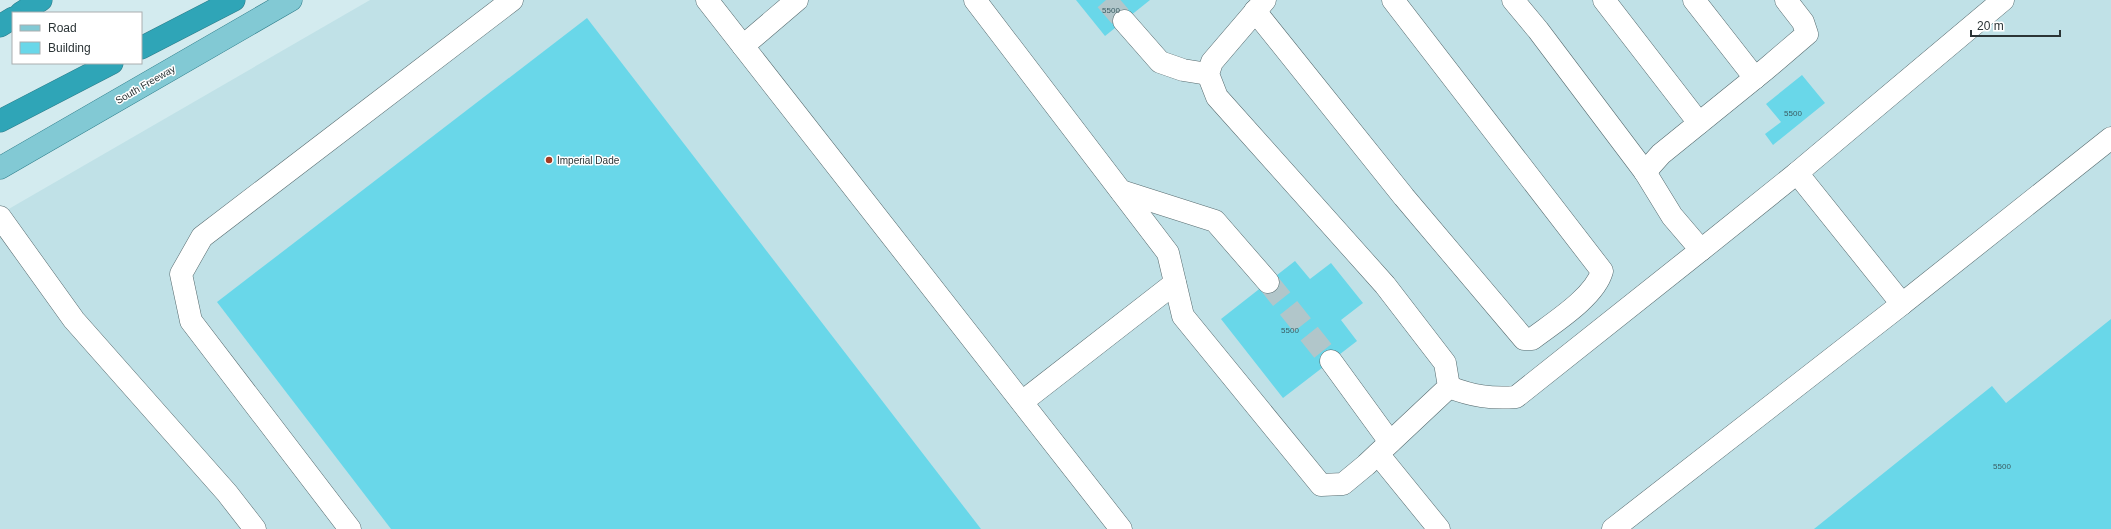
<svg xmlns="http://www.w3.org/2000/svg" width="2111" height="529" font-family="Helvetica,sans-serif">
<rect width="100%" height="100%" fill="#d3ebef"/>
<!-- built -->
<polygon fill="#c0e1e7" points="370,0 2111,0 2111,529 0,529 0,214"/>
<!-- building -->
<g fill="#69d7e9">
<polygon points="1076,0 1150,0 1105,36"/>
<polygon points="587,18 981,529 391,529 217,302"/>
<polygon points="1802,75 1825,103 1773,145 1765,134 1781,122 1766,104"/>
<polygon points="1295,261 1310,279 1331,263 1363,303 1341,320 1357,341 1283,398 1221,319"/>
<polygon points="2111,319 2111,529 1814,529 1992,386 2006,403"/>
</g>
<g fill="none" stroke-linecap="round" stroke-linejoin="round">
<!-- minor-tunnel -->
<g stroke="#b1c6ca" stroke-width="22" stroke-dasharray="22 11" stroke-linecap="butt">
<polyline points="1106,0 1124,21"/>
<polyline points="1268,282 1331,361"/>
</g>
<!-- minor casing -->
<g stroke="#576b6f" stroke-width="23">
<g id="minor">
<polyline points="707,0 1121,529"/>
<polyline points="975,0 1168,253 1183,316 1321,485 1343,484 1366,465 1449,387 1445,363 1385,285 1217,97 1208,74 1212,62 1265,0"/>
<polyline points="1604,0 1699,123"/>
<polyline points="1694,0 1755,78"/>
<path d="M1255,11L1404,197L1524,339H1532C1553,323 1595,297 1602,271L1393,0"/>
<polyline points="1124,21 1160,62 1183,70 1208,74"/>
<polyline points="743,46 797,0"/>
<polyline points="1645,172 1661,154 1766,69 1807,34 1803,22 1786,0"/>
<polyline points="1797,173 2003,0"/>
<polyline points="1121,191 1215,221 1268,282"/>
<polyline points="0,217 74,320 227,493 255,529"/>
<polyline points="1902,304 2111,138"/>
<polyline points="1331,361 1390,442"/>
<path d="M1449,387C1472,396 1491,399 1516,397L1701,250L1672,216L1645,172L1538,30L1513,0"/>
<polyline points="1022,402 1175,283"/>
<polyline points="1378,454 1439,529"/>
<polyline points="350,529 191,321 181,274 202,237 512,0"/>
<polyline points="1613,529 1902,304 1797,173 1701,250"/>
</g>
</g>
<!-- major casing -->
<g stroke="#2e7d8a" stroke-width="23">
<polyline id="major" points="0,168 291,0"/>
</g>
<!-- highway casing -->
<g stroke="#2e7d8a" stroke-width="23">
<g id="highway">
<polyline points="21,13 41,0"/>
<polyline points="0,26 13,18"/>
<polyline points="141,48 234,0"/>
<polyline points="0,121 112,63"/>
</g>
</g>
<!-- minor -->
<use href="#minor" stroke="#fff" stroke-width="22"/>
<!-- major -->
<use href="#major" stroke="#82c9d4" stroke-width="22"/>
<!-- highway -->
<use href="#highway" stroke="#2fa5b7" stroke-width="22"/>
</g>
<!-- markers -->
<circle fill="#a43b22" stroke="#fff" stroke-width="1.5" cx="549" cy="160" r="4"/>
<g text-anchor="middle" stroke-width="3" stroke-linejoin="round" paint-order="stroke">
<!-- number labels -->
<g font-size="8" fill="#3a5d63">
<text x="1111" y="13">5500</text>
<text x="1793" y="116">5500</text>
<text x="1290" y="333">5500</text>
<text x="2002" y="469">5500</text>
</g>
<!-- street labels -->
<g font-size="10" fill="#2b3436" stroke="#fff">
<text transform="translate(145 84) rotate(-30)" y="4">South Freeway</text>
</g>
<!-- poi labels -->
<g font-size="10" fill="#2b3436" stroke="#fff" text-anchor="start">
<text x="557" y="164">Imperial Dade</text>
</g>
</g>
<!-- legend -->
<rect x="12" y="12" width="130" height="52" fill="#ffffff" stroke="#aaaeaf"/>
<rect x="20" y="25" width="20" height="6" fill="#82c9d4" stroke="#aaaeaf"/>
<text x="48" y="32" font-size="12" fill="#2b3436">Road</text>
<rect x="20" y="42" width="20" height="12" fill="#69d7e9" stroke="#aaaeaf"/>
<text x="48" y="52" font-size="12" fill="#2b3436">Building</text>
<!-- scale -->
<path d="M1971 30v6h89v-6" fill="none" stroke="#2b3436" stroke-width="2"/>
<text x="1977" y="30" font-size="12" fill="#2b3436" stroke="#ffffff" stroke-width="3" paint-order="stroke">20 m</text>
</svg>
